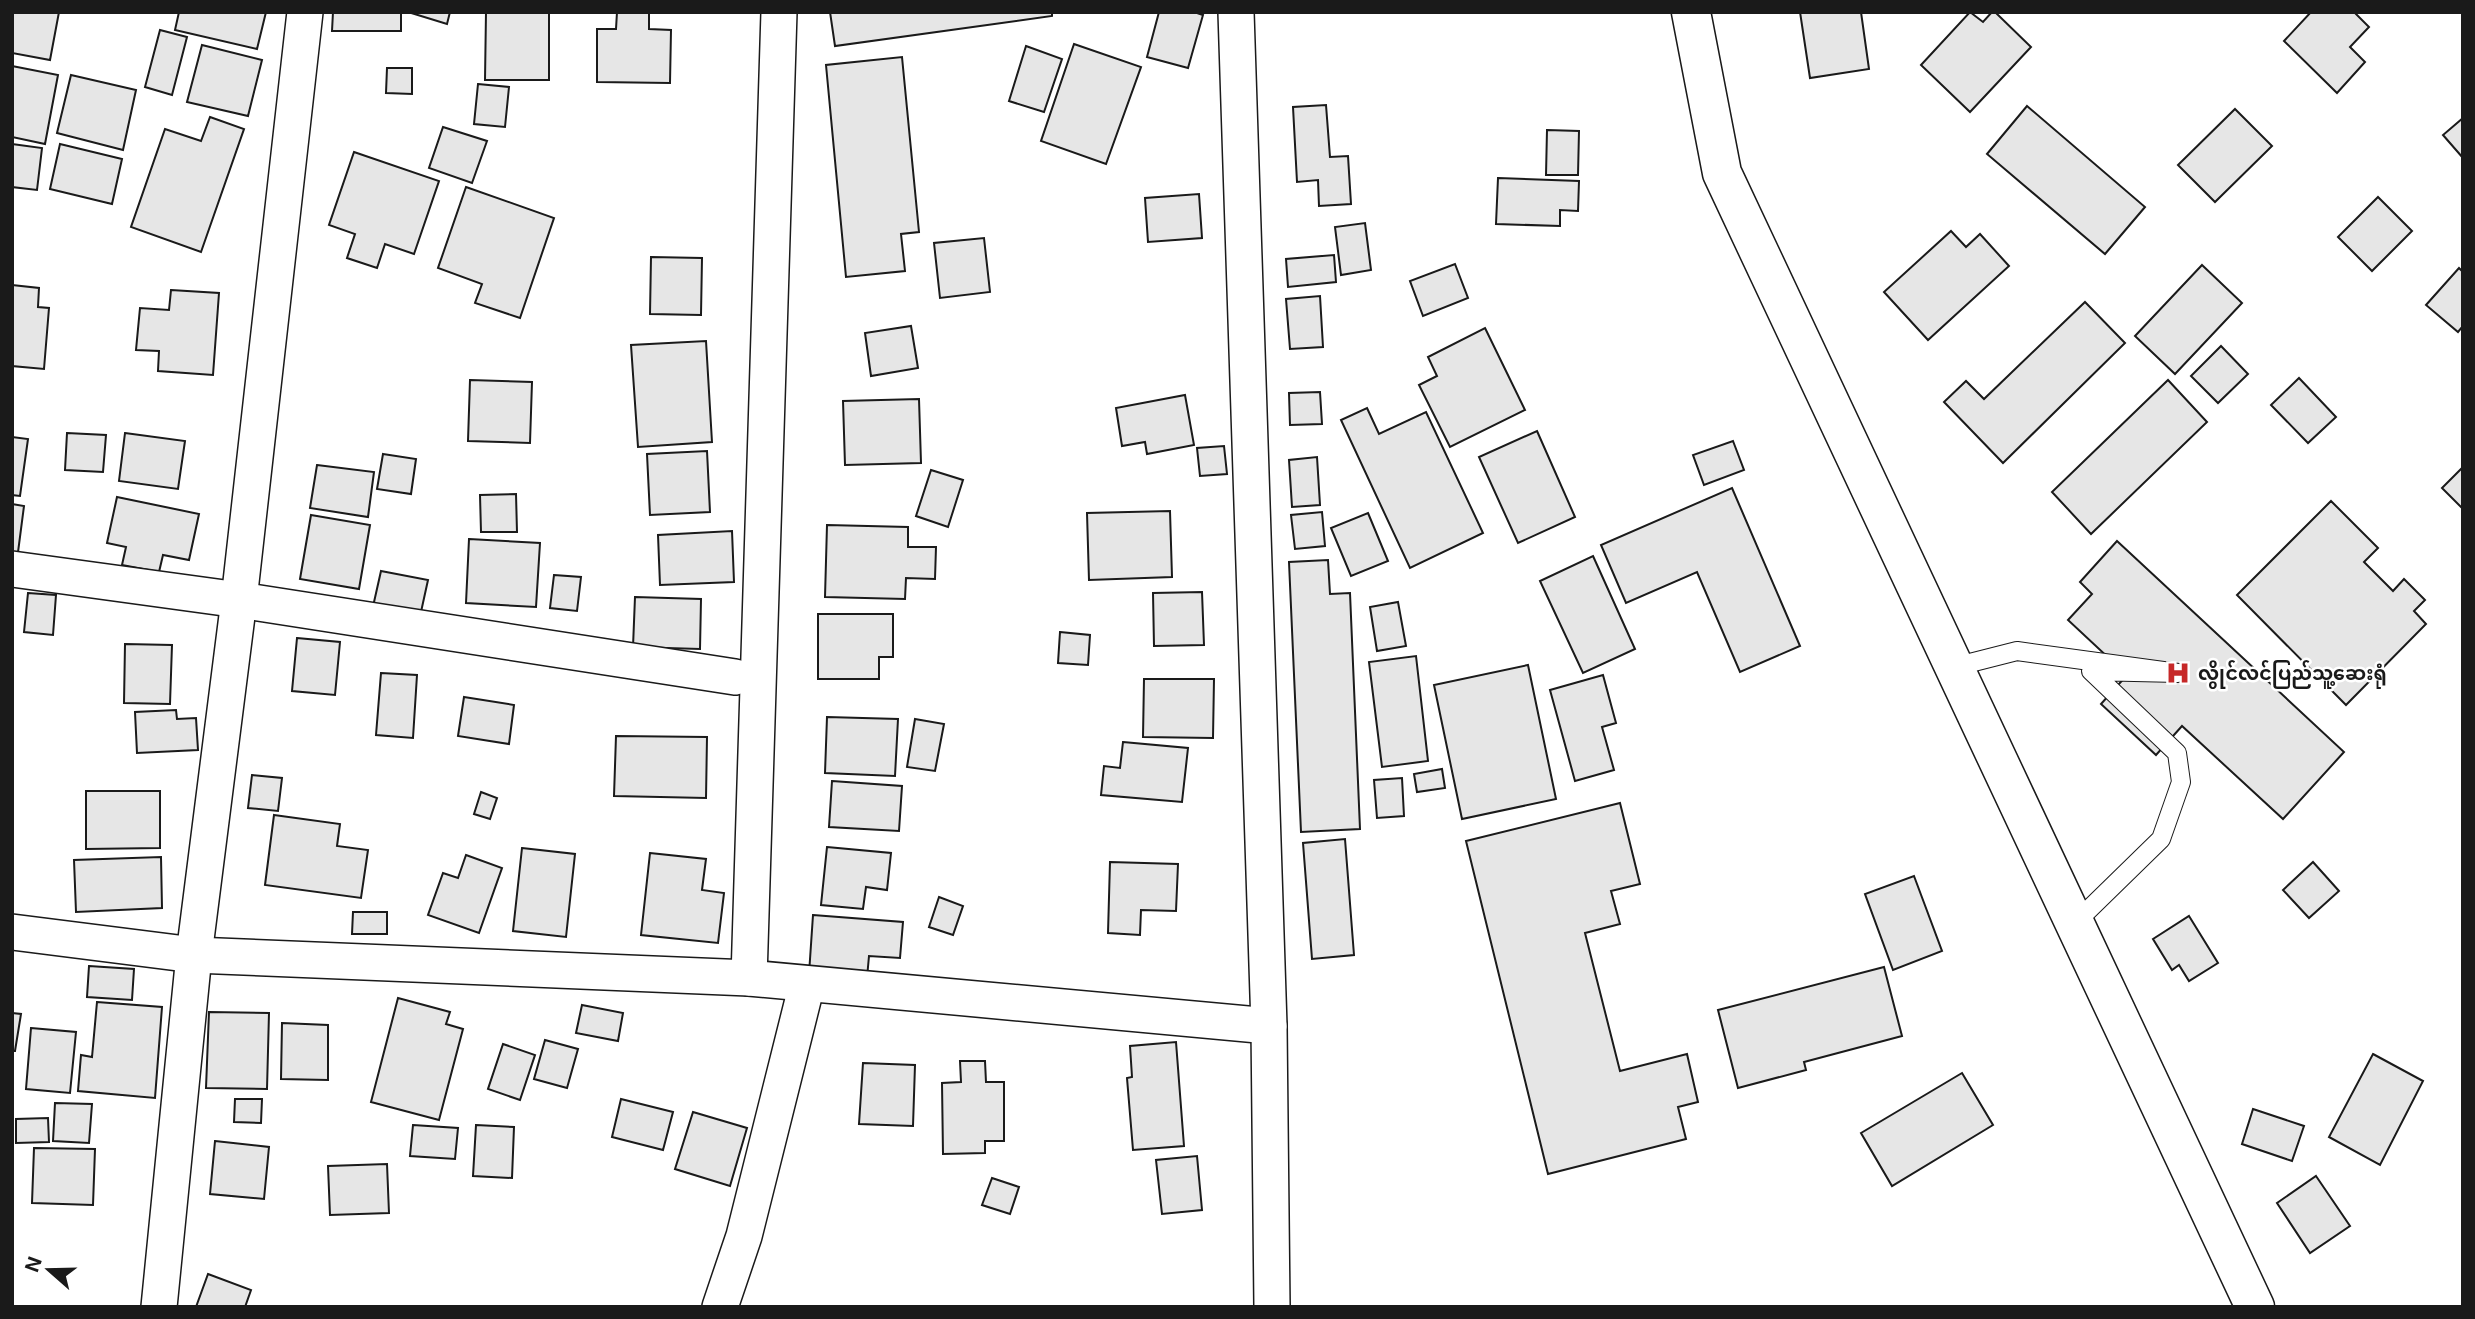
<svg xmlns="http://www.w3.org/2000/svg" width="2475" height="1319" font-family="Inter,'Noto Sans Myanmar',sans-serif">
<rect width="100%" height="100%" fill="#fff"/>
<!-- building -->
<g fill="#e6e6e6" stroke="#1a1a1a" stroke-width="2">
<polygon points="12,12 59,12 50,60 12,53"/>
<polygon points="179,12 266,12 257,49 175,30"/>
<polygon points="333,12 401,12 401,31 332,31"/>
<polygon points="408,12 450,12 447,24"/>
<polygon points="486,12 549,12 549,80 485,80"/>
<polygon points="617,12 649,12 649,29 671,30 670,83 597,82 597,29 616,29"/>
<polygon points="830,12 1052,12 1052,16 835,46"/>
<polygon points="1159,12 1194,12 1203,15 1188,68 1147,57"/>
<polygon points="1800,12 1861,12 1869,69 1810,78"/>
<polygon points="1970,12 1983,22 1992,12 1995,12 2031,47 1970,112 1921,65"/>
<polygon points="2311,12 2354,12 2369,27 2350,47 2365,62 2337,93 2284,41"/>
<polygon points="160,30 187,37 172,95 145,87"/>
<polygon points="1074,44 1141,67 1106,164 1041,141"/>
<polygon points="202,45 262,60 248,116 187,102"/>
<polygon points="1026,46 1062,59 1044,112 1009,101"/>
<polygon points="902,57 919,232 901,234 905,271 846,277 826,65"/>
<polygon points="12,66 58,75 45,144 12,137"/>
<polygon points="387,68 412,68 412,94 386,93"/>
<polygon points="71,75 136,90 123,150 57,133"/>
<polygon points="478,84 509,87 505,127 474,124"/>
<polygon points="1326,105 1330,157 1348,156 1351,204 1319,206 1318,180 1297,182 1293,107"/>
<polygon points="2027,106 2145,207 2105,254 1987,154"/>
<polygon points="2235,109 2272,146 2215,202 2178,165"/>
<polygon points="210,117 244,129 201,252 131,227 165,129 201,141"/>
<polygon points="2463,118 2463,158 2443,135"/>
<polygon points="443,127 487,141 472,183 429,168"/>
<polygon points="1547,130 1579,131 1578,175 1546,175"/>
<polygon points="12,144 42,148 37,190 12,187"/>
<polygon points="60,144 122,159 112,204 50,189"/>
<polygon points="354,152 439,181 414,254 385,244 377,268 347,258 355,234 329,225"/>
<polygon points="1498,178 1579,181 1578,211 1560,210 1560,226 1496,224"/>
<polygon points="466,187 554,218 520,318 475,303 482,284 438,268"/>
<polygon points="1199,194 1202,238 1148,242 1145,198"/>
<polygon points="2378,197 2412,231 2372,271 2338,237"/>
<polygon points="1365,223 1371,270 1341,275 1335,227"/>
<polygon points="1951,231 1966,247 1980,234 2009,266 1928,340 1884,292"/>
<polygon points="984,238 990,292 940,298 934,243"/>
<polygon points="1334,255 1336,282 1288,287 1286,259"/>
<polygon points="651,257 702,258 701,315 650,314"/>
<polygon points="1455,264 1468,298 1423,316 1410,281"/>
<polygon points="2202,265 2242,303 2175,374 2135,336"/>
<polygon points="2459,268 2463,272 2463,326 2458,332 2426,305"/>
<polygon points="12,285 39,288 38,307 49,308 44,369 12,366"/>
<polygon points="171,290 219,293 213,375 158,371 159,351 136,350 140,308 169,310"/>
<polygon points="1320,296 1323,347 1290,349 1286,299"/>
<polygon points="2085,302 2125,343 2003,463 1944,402 1966,381 1984,399"/>
<polygon points="911,326 918,368 871,376 865,333"/>
<polygon points="1485,328 1525,410 1450,447 1419,385 1437,376 1428,357"/>
<polygon points="706,341 712,442 638,447 631,345"/>
<polygon points="2221,346 2248,374 2218,403 2191,376"/>
<polygon points="2299,378 2336,417 2308,443 2271,405"/>
<polygon points="470,380 532,382 530,443 468,441"/>
<polygon points="2168,380 2207,422 2091,534 2052,492"/>
<polygon points="1320,392 1322,424 1290,425 1289,393"/>
<polygon points="1185,395 1194,445 1147,454 1145,442 1122,446 1116,408"/>
<polygon points="919,399 921,463 845,465 843,401"/>
<polygon points="1367,408 1379,434 1426,412 1483,533 1410,568 1341,420"/>
<polygon points="1537,431 1575,517 1518,543 1479,457"/>
<polygon points="67,433 106,435 103,472 65,470"/>
<polygon points="125,433 185,441 178,489 119,481"/>
<polygon points="12,437 28,439 20,496 12,495"/>
<polygon points="1733,441 1744,470 1704,485 1693,455"/>
<polygon points="1224,446 1227,474 1200,476 1197,448"/>
<polygon points="707,451 710,512 650,515 647,454"/>
<polygon points="383,454 416,459 411,494 377,489"/>
<polygon points="1317,457 1320,505 1292,507 1289,460"/>
<polygon points="317,465 374,472 368,517 310,508"/>
<polygon points="2463,467 2463,509 2442,488"/>
<polygon points="931,470 963,480 948,527 916,516"/>
<polygon points="1732,488 1800,646 1740,672 1697,572 1626,603 1601,545"/>
<polygon points="516,494 517,532 481,532 480,495"/>
<polygon points="117,497 199,514 189,560 163,555 159,572 122,565 126,547 107,543"/>
<polygon points="2331,501 2378,548 2364,562 2393,591 2404,579 2425,600 2414,611 2426,624 2346,705 2237,595"/>
<polygon points="12,504 24,506 17,560 12,559"/>
<polygon points="1170,511 1172,577 1089,580 1087,513"/>
<polygon points="1322,512 1325,546 1295,549 1291,515"/>
<polygon points="1368,513 1388,561 1351,576 1331,528"/>
<polygon points="311,515 370,525 359,589 300,579"/>
<polygon points="827,525 908,527 908,547 936,547 935,579 906,578 905,599 825,597"/>
<polygon points="732,531 734,582 660,585 658,535"/>
<polygon points="469,539 540,543 536,607 466,603"/>
<polygon points="2117,541 2344,752 2283,819 2182,726 2156,755 2101,704 2127,675 2068,620 2092,594 2080,582"/>
<polygon points="1593,556 1635,649 1583,673 1540,581"/>
<polygon points="1328,560 1330,594 1350,593 1360,829 1301,832 1289,562"/>
<polygon points="381,571 428,580 419,621 372,611"/>
<polygon points="554,575 581,577 577,611 550,608"/>
<polygon points="1202,592 1204,645 1154,646 1153,593"/>
<polygon points="28,593 56,595 53,635 24,632"/>
<polygon points="635,597 701,599 700,649 633,647"/>
<polygon points="1398,602 1406,646 1377,651 1370,607"/>
<polygon points="818,614 893,614 893,657 879,657 879,679 818,679"/>
<polygon points="1060,632 1090,635 1088,665 1058,663"/>
<polygon points="297,638 340,642 335,695 292,691"/>
<polygon points="125,644 172,645 170,704 124,703"/>
<polygon points="1416,656 1428,761 1382,767 1369,662"/>
<polygon points="1528,665 1556,799 1462,819 1434,685"/>
<polygon points="381,673 417,675 413,738 376,735"/>
<polygon points="1603,675 1616,723 1602,727 1614,770 1575,781 1550,690"/>
<polygon points="1144,679 1214,679 1213,738 1143,737"/>
<polygon points="464,697 514,705 509,744 458,736"/>
<polygon points="176,710 177,719 196,718 198,750 137,753 135,712"/>
<polygon points="827,717 898,719 895,776 825,773"/>
<polygon points="915,719 944,724 935,771 907,767"/>
<polygon points="616,736 707,737 706,798 614,796"/>
<polygon points="1123,742 1188,748 1182,802 1101,795 1104,766 1120,768"/>
<polygon points="1442,769 1445,788 1417,792 1414,774"/>
<polygon points="252,775 282,778 278,811 248,808"/>
<polygon points="1402,778 1404,816 1377,818 1374,780"/>
<polygon points="832,781 902,786 899,831 829,827"/>
<polygon points="86,791 160,791 160,848 86,849"/>
<polygon points="481,792 497,798 490,819 474,814"/>
<polygon points="1620,803 1640,884 1611,891 1620,924 1585,933 1620,1071 1687,1054 1698,1102 1678,1107 1686,1139 1548,1174 1466,841"/>
<polygon points="274,815 340,824 337,846 368,850 361,898 265,885"/>
<polygon points="1345,839 1354,955 1312,959 1303,843"/>
<polygon points="827,847 891,853 887,890 866,887 863,909 821,905"/>
<polygon points="522,848 575,854 566,937 513,931"/>
<polygon points="650,853 706,859 702,890 724,893 718,943 641,935"/>
<polygon points="466,855 502,868 479,933 428,915 443,873 458,878"/>
<polygon points="161,857 162,908 76,912 74,860"/>
<polygon points="1110,862 1178,864 1176,911 1141,910 1140,935 1108,933"/>
<polygon points="2313,862 2339,891 2309,918 2283,890"/>
<polygon points="1914,876 1942,951 1893,970 1865,894"/>
<polygon points="939,897 963,906 953,935 929,927"/>
<polygon points="353,912 387,912 387,934 352,934"/>
<polygon points="813,915 903,922 900,958 869,956 867,978 809,974"/>
<polygon points="2189,916 2218,963 2189,981 2179,965 2172,970 2153,939"/>
<polygon points="89,966 134,969 132,1000 87,997"/>
<polygon points="1884,967 1902,1036 1804,1062 1806,1070 1738,1088 1718,1010"/>
<polygon points="398,998 450,1012 446,1024 463,1029 439,1120 371,1102"/>
<polygon points="97,1002 162,1007 155,1098 78,1091 81,1055 92,1057"/>
<polygon points="582,1005 623,1013 618,1041 576,1033"/>
<polygon points="209,1012 269,1013 267,1089 206,1088"/>
<polygon points="12,1013 21,1014 15,1051 12,1051"/>
<polygon points="282,1023 328,1025 328,1080 281,1079"/>
<polygon points="31,1028 76,1032 70,1093 26,1089"/>
<polygon points="545,1040 578,1049 567,1088 534,1079"/>
<polygon points="1176,1042 1184,1146 1133,1150 1127,1078 1132,1077 1130,1046"/>
<polygon points="503,1044 535,1055 520,1100 488,1089"/>
<polygon points="2373,1054 2423,1081 2380,1165 2329,1137"/>
<polygon points="960,1061 985,1061 986,1082 1004,1082 1004,1141 985,1141 985,1153 943,1154 942,1083 961,1082"/>
<polygon points="863,1063 915,1065 913,1126 859,1124"/>
<polygon points="1962,1073 1993,1125 1892,1186 1861,1133"/>
<polygon points="235,1099 262,1099 261,1123 234,1122"/>
<polygon points="621,1099 673,1112 663,1150 612,1137"/>
<polygon points="55,1103 92,1104 89,1143 53,1141"/>
<polygon points="2253,1109 2304,1126 2292,1161 2242,1144"/>
<polygon points="693,1112 747,1128 730,1186 675,1169"/>
<polygon points="48,1118 49,1142 16,1143 16,1119"/>
<polygon points="413,1125 458,1128 455,1159 410,1156"/>
<polygon points="476,1125 514,1127 512,1178 473,1176"/>
<polygon points="215,1141 269,1147 264,1199 210,1194"/>
<polygon points="34,1148 95,1149 93,1205 32,1203"/>
<polygon points="1197,1156 1202,1210 1162,1214 1156,1160"/>
<polygon points="387,1164 389,1213 330,1215 328,1166"/>
<polygon points="2316,1176 2350,1226 2310,1253 2277,1203"/>
<polygon points="992,1178 1019,1187 1010,1214 982,1205"/>
<polygon points="208,1274 251,1290 245,1307 196,1307"/>
</g>
<g fill="none" stroke-linecap="round" stroke-linejoin="round">
<!-- service casing -->
<g stroke="#1a1a1a" stroke-width="20">
<polyline id="service" points="1954,667 2017,651 2178,673 2091,671 2177,753 2181,782 2161,839 2075,923"/>
</g>
<!-- minor casing -->
<g stroke="#1a1a1a" stroke-width="38">
<g id="minor">
<polyline points="1236,12 1269,1026 1272,1307"/>
<polyline points="12,569 239,600 735,677"/>
<polyline points="12,932 194,955 749,978 1269,1026"/>
<polyline points="749,978 779,12"/>
<polyline points="159,1307 194,955 239,600 305,12"/>
<polyline points="720,1307 744,1236 807,984"/>
</g>
</g>
<!-- trunk casing -->
<g stroke="#1a1a1a" stroke-width="41">
<polyline id="trunk" points="1691,12 1722,173 2255,1307"/>
</g>
<!-- service -->
<use href="#service" stroke="#fff" stroke-width="18"/>
<!-- minor -->
<use href="#minor" stroke="#fff" stroke-width="35"/>
<!-- trunk -->
<use href="#trunk" stroke="#fff" stroke-width="38"/>
</g>
<!-- icons -->
<defs>
<g id="hospital-bare" transform="scale(1.89)"><path d="M-5-5h3v3.5h4V-5h3V5h-3V1.5h-4V5h-3Z" fill="#c62828" stroke="#fff" stroke-width="2.5" paint-order="stroke"/></g>
</defs>
<g fill-rule="evenodd">
<use href="#hospital-bare" x="2178" y="673"/>
</g>
<g text-anchor="middle" stroke-width="5" stroke-linejoin="round" paint-order="stroke">
<!-- poi labels -->
<g font-size="19" font-weight="bold" fill="#1a1a1a" stroke="#fff" text-anchor="start">
<text x="2198" y="680">လွိုင်လင်ပြည်သူ့ဆေးရုံ</text>
</g>
</g>
<!-- border -->
<rect width="2475" height="1319" fill="none" stroke="#1a1a1a" stroke-width="28"/>
<!-- north arrow -->
<g transform="translate(49 1270) rotate(290)" stroke="#ffffff" stroke-width="5" paint-order="stroke">
<path d="M0-5L12 26L0 18L-12 26Z" fill="#1a1a1a"/>
<text y="-10" font-size="19" font-weight="bold" text-anchor="middle" fill="#1a1a1a">N</text>
</g>
</svg>
